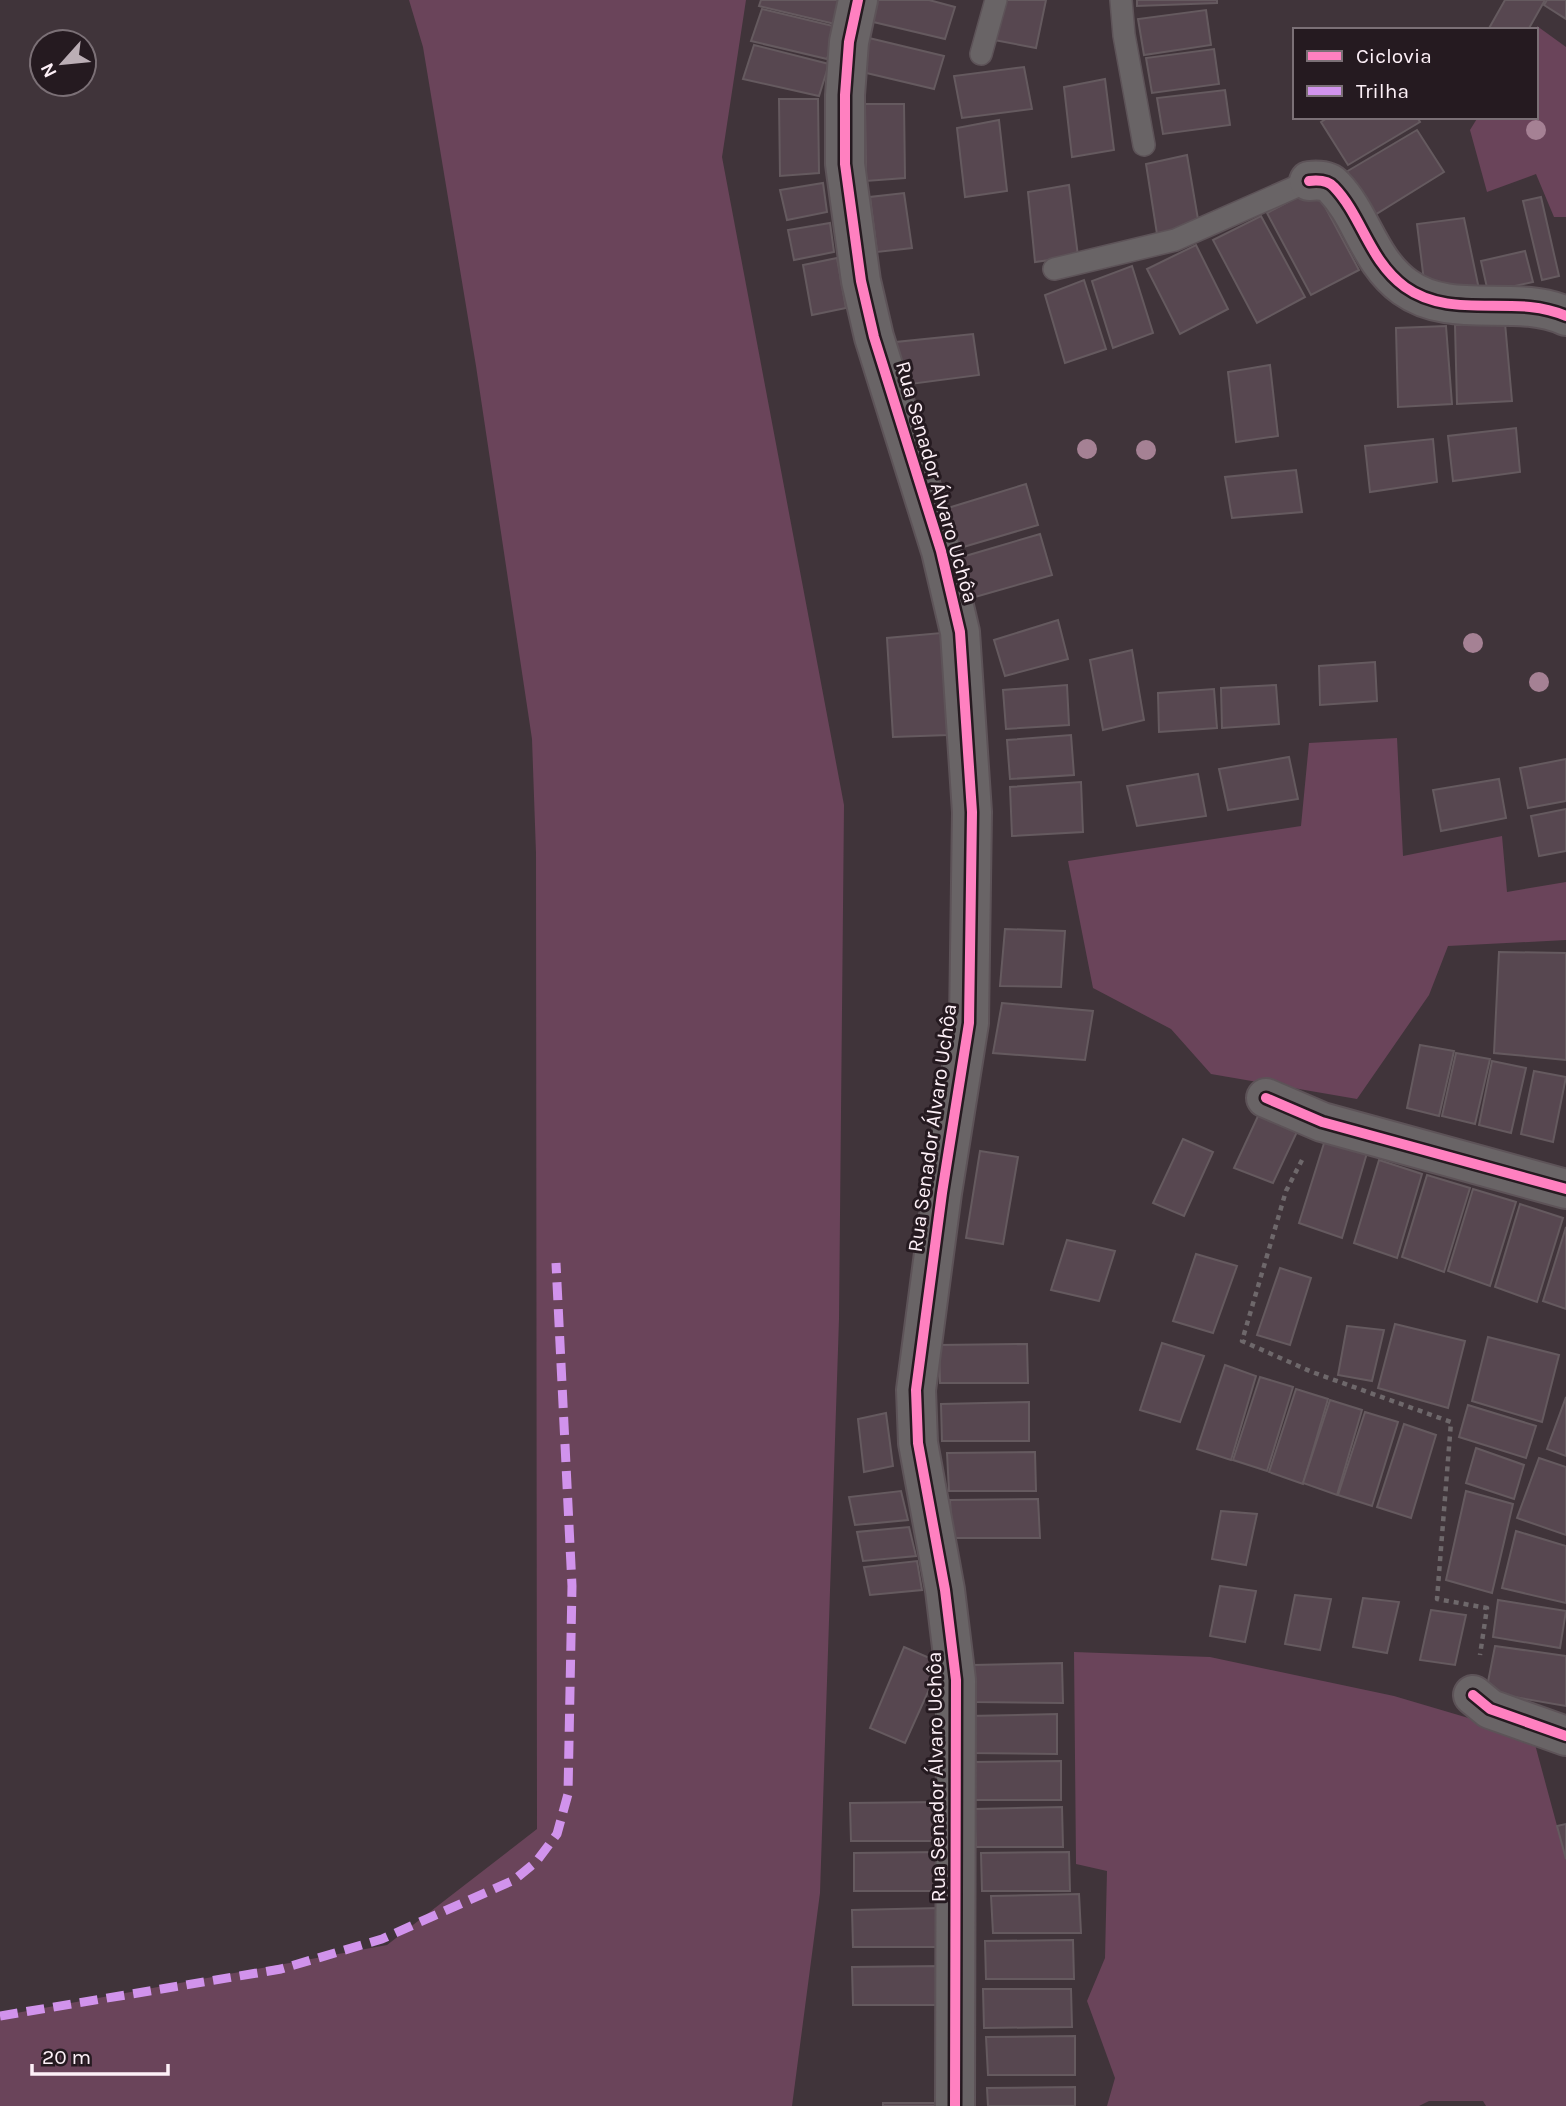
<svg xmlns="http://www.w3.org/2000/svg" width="1566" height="2106" font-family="Karla,sans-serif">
<rect width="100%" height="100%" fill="#40343a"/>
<!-- green -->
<g fill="#6a445a">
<polygon points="409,0 746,0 722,157 844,805 839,1319 820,1893 792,2106 0,2106 0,2016 387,1945 537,1829 536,853 532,739 476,366 423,47"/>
<polygon points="1537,26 1566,47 1566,217 1554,217 1536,174 1487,192 1470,130 1478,117 1536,117"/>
<polygon points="1397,738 1403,856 1502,836 1507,892 1566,882 1566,940 1448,946 1429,995 1357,1099 1211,1074 1171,1029 1093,988 1068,861 1301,826 1309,743"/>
<polygon points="1074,1652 1210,1657 1394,1696 1533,1737 1566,1859 1566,2106 1486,2106 1483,2101 1429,2101 1419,2106 1107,2106 1115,2078 1087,2001 1105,1958 1107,1871 1076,1864"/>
</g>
<!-- building -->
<g fill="#574750" stroke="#655a5f" stroke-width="2">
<polygon points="761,0 842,0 835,24 759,6"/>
<polygon points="876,0 929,0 955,7 945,39 869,21"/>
<polygon points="1003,0 1046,0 1036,48 994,40"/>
<polygon points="1137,0 1217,0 1217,3 1137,6"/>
<polygon points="1505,0 1545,0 1528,30 1488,30"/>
<polygon points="1547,0 1566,0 1566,19 1544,5"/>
<polygon points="762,9 837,27 827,59 751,41"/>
<polygon points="1206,10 1211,45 1144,55 1138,19"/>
<polygon points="869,38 944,56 934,89 858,71"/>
<polygon points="754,45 829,64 819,96 743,79"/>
<polygon points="1214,49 1219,84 1152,93 1146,58"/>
<polygon points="1024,67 1032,109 962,118 954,76"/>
<polygon points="1105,79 1114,150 1072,157 1064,87"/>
<polygon points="1225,90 1230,125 1163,134 1157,98"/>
<polygon points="779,99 818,99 819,173 780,176"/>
<polygon points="865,104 904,104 905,178 866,181"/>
<polygon points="1329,117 1417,117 1420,122 1348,165 1321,122"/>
<polygon points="999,120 1007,191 965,197 957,128"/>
<polygon points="1417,130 1444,172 1373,216 1346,172"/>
<polygon points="1187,155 1199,225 1157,234 1146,164"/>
<polygon points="823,183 827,212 787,220 780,190"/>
<polygon points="1069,185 1078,256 1035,262 1028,192"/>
<polygon points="1315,188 1359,270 1311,295 1267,213"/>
<polygon points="904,193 912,248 877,252 870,197"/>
<polygon points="1541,197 1559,276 1542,280 1523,201"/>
<polygon points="1261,216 1305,297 1257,323 1213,240"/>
<polygon points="1464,218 1480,294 1424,281 1417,224"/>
<polygon points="830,223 834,252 794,260 788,230"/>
<polygon points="1196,245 1228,309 1180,334 1147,269"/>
<polygon points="1525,251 1533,282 1488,292 1481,261"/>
<polygon points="837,258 846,308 812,315 803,265"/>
<polygon points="1132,266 1153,333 1113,348 1092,281"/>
<polygon points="1084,280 1106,349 1065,363 1045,295"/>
<polygon points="1505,323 1512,401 1457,404 1455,325"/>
<polygon points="1446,326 1452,404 1398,407 1396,328"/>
<polygon points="973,334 979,375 903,385 896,342"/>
<polygon points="1270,365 1278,436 1236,442 1228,372"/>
<polygon points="1516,428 1520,472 1453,481 1448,436"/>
<polygon points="1433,439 1437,482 1370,492 1365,446"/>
<polygon points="1296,470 1302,512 1232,518 1225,477"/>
<polygon points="1026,484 1038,525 960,548 948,508"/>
<polygon points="1040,534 1052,575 975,597 962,557"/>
<polygon points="1058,620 1068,659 1005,676 994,640"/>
<polygon points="941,633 948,735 893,737 887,638"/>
<polygon points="1132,650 1144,720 1103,730 1090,660"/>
<polygon points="1375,662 1377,701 1320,705 1319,666"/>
<polygon points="1067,685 1069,725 1006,729 1003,690"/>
<polygon points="1276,685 1279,724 1222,728 1221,688"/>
<polygon points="1214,689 1217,728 1159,732 1158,693"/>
<polygon points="1071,735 1074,775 1010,779 1007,740"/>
<polygon points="1289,757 1298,799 1228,810 1219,769"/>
<polygon points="1566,759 1566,801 1528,808 1520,768"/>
<polygon points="1198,774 1206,816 1137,826 1127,786"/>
<polygon points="1499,779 1506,818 1441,831 1433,790"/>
<polygon points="1081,782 1083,832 1012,836 1010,787"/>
<polygon points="1566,809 1566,851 1539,856 1531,816"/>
<polygon points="1005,929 1065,931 1061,987 1000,986"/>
<polygon points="1499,952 1566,953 1566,1060 1494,1053"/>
<polygon points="1002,1003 1093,1011 1085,1060 993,1053"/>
<polygon points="1420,1045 1454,1051 1439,1116 1407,1108"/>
<polygon points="1456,1053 1490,1059 1475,1124 1442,1116"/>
<polygon points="1492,1061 1526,1068 1511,1133 1479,1125"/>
<polygon points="1534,1071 1566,1077 1553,1142 1521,1134"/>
<polygon points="1264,1103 1303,1119 1273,1183 1234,1168"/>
<polygon points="1183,1139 1213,1152 1184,1216 1153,1203"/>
<polygon points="1325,1140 1367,1153 1342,1238 1299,1223"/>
<polygon points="980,1151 1018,1157 1003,1244 966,1238"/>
<polygon points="1379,1160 1422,1174 1397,1258 1354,1243"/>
<polygon points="1427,1175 1470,1188 1444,1272 1402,1257"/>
<polygon points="1473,1189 1516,1202 1490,1286 1448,1271"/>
<polygon points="1520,1204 1563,1218 1537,1302 1495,1287"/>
<polygon points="1566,1227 1566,1309 1543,1301"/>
<polygon points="1067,1240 1115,1251 1099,1301 1051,1290"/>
<polygon points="1196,1254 1237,1266 1213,1333 1173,1321"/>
<polygon points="1280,1268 1311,1278 1290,1345 1257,1335"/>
<polygon points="1395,1324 1465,1341 1448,1408 1378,1388"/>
<polygon points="1347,1326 1384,1330 1372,1381 1338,1375"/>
<polygon points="1488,1337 1559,1355 1542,1422 1472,1401"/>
<polygon points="1162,1343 1204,1356 1180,1422 1140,1410"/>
<polygon points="1027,1344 1028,1383 940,1383 939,1345"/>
<polygon points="1225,1365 1256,1376 1231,1460 1197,1449"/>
<polygon points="1260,1377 1293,1387 1267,1471 1233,1460"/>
<polygon points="1296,1389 1328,1399 1303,1484 1269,1472"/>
<polygon points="1566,1397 1566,1456 1547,1449"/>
<polygon points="1330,1400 1362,1410 1337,1495 1303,1483"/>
<polygon points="1029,1402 1029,1441 942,1441 941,1404"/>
<polygon points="1468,1405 1536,1426 1526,1458 1459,1437"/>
<polygon points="1365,1412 1398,1422 1372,1506 1338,1495"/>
<polygon points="886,1413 893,1466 864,1472 858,1419"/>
<polygon points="1404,1424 1436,1435 1411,1518 1377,1507"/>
<polygon points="1476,1448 1524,1465 1514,1499 1466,1483"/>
<polygon points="1035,1452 1036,1491 949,1491 947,1453"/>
<polygon points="1539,1458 1566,1467 1566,1535 1517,1518"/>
<polygon points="901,1491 908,1520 855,1525 849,1497"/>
<polygon points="1466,1491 1513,1504 1492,1593 1446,1580"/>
<polygon points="1038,1499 1040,1538 952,1538 950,1500"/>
<polygon points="1221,1511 1257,1514 1246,1565 1212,1559"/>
<polygon points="909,1527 916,1556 863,1561 857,1532"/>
<polygon points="1516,1531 1566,1546 1566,1603 1502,1588"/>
<polygon points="917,1561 922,1590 870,1595 864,1567"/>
<polygon points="1220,1586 1256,1591 1245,1642 1210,1636"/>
<polygon points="1295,1595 1331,1599 1320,1650 1285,1644"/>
<polygon points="1363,1598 1399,1602 1387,1653 1353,1647"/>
<polygon points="1498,1600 1566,1611 1560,1648 1493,1637"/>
<polygon points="1431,1610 1466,1615 1455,1665 1420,1660"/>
<polygon points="1495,1646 1566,1656 1566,1706 1486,1692"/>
<polygon points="904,1647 941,1663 905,1743 870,1728"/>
<polygon points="1062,1663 1063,1703 975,1702 974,1665"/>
<polygon points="1057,1714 1057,1754 970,1753 969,1716"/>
<polygon points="1061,1761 1061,1800 974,1800 972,1762"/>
<polygon points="938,1802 939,1841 851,1841 850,1803"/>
<polygon points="1062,1807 1063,1847 976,1847 974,1809"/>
<polygon points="1566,1824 1566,1859 1557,1826"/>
<polygon points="941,1852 942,1891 854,1891 854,1853"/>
<polygon points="1069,1852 1070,1891 982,1891 981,1853"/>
<polygon points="1079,1894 1081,1933 993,1933 991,1896"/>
<polygon points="940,1908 941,1947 853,1947 852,1910"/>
<polygon points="1073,1940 1074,1979 986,1979 985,1941"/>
<polygon points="940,1966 940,2005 853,2005 852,1967"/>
<polygon points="983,1989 1071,1989 1072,2027 984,2028"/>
<polygon points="1075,2036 1075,2075 988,2075 986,2037"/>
<polygon points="1075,2087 1075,2106 988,2106 987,2088"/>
<rect x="883" y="2103" width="57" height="3"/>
</g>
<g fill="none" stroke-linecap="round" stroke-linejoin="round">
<!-- lane casing -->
<g stroke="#5d5358" stroke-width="24">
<g id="lane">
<polyline points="1121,0 1124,35 1144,145"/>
<polyline points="981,54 996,0"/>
<polyline points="1054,269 1175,240 1309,181"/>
</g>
</g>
<!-- street casing -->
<g stroke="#5d5358" stroke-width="42">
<g id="street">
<polyline points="858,0 849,42 845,95 845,164 861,281 874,337 941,551 960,632 972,812 969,1023 942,1193 916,1390 918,1443 945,1590 956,1680 955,2106"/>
<path d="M1309,181C1318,180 1328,180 1334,187C1362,216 1369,261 1405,287C1452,321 1515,293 1566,316"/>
<polyline points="1266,1098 1322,1122 1566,1189"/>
<polyline points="1473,1695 1490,1709 1566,1736"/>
</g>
</g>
<!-- path -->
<polyline stroke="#6e686b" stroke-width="4.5" stroke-dasharray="5 5" stroke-linecap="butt" points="1302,1160 1286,1191 1242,1341 1312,1372 1451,1422 1437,1599 1487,1608 1480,1655"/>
<!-- lane -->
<use href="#lane" stroke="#696466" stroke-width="21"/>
<!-- street -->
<use href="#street" stroke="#696466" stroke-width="38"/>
<!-- quiet -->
<polyline stroke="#d193ec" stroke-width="9" stroke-dasharray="18 9" stroke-linecap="butt" points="0,2016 281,1969 382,1939 514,1880 536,1862 557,1834 568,1794 572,1586 556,1263"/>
<!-- cycleway casing -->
<g stroke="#251a20" stroke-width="15">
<g id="cycleway">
<polyline points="858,0 849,42 845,95 845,164 861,281 874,337 941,551 960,632 972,812 969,1023 942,1193 916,1390 918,1443 945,1590 956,1680 955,2106"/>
<path d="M1309,181C1318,180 1328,180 1334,187C1362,216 1369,261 1405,287C1452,321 1515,293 1566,316"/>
<polyline points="1266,1098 1322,1122 1566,1189"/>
<polyline points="1473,1695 1490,1709 1566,1736"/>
</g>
</g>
<!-- cycleway -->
<use href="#cycleway" stroke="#ff80c0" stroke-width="10"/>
</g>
<!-- trees -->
<g fill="#a58194">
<circle cx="1536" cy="130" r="10"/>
<circle cx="1087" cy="449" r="10"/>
<circle cx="1146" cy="450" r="10"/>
<circle cx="1473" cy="643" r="10"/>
<circle cx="1539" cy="682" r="10"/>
</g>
<g text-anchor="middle" stroke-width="6" stroke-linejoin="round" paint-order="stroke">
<!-- street labels -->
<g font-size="21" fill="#fdf0f7" stroke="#251a20">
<text transform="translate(937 482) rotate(74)" y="7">Rua Senador Álvaro Uchôa</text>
<text transform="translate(932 1128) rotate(-82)" y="7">Rua Senador Álvaro Uchôa</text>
<text transform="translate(936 1777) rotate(-91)" y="7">Rua Senador Álvaro Uchôa</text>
</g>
</g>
<!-- legend -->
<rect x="1293" y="28" width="245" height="91" fill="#251a20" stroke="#7b7076" stroke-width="2"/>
<rect x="1307" y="51" width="35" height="10" fill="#ff80c0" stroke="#7b7076" stroke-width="2"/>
<text x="1356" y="63" font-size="21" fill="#fdf0f7">Ciclovia</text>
<rect x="1307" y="86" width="35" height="10" fill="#d193ec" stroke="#7b7076" stroke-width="2"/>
<text x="1356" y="98" font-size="21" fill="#fdf0f7">Trilha</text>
<!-- north arrow -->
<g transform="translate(63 63) rotate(243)"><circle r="33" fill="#251a20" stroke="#7b7076" stroke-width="2"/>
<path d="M0-5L12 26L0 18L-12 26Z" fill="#bbaeb5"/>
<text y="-10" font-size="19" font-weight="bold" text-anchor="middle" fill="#fdf0f7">N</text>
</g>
<!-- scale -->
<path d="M32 2064v10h136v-10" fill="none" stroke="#fdf0f7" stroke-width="3.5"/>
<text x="42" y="2064" font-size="21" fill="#fdf0f7" stroke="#251a20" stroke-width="5" paint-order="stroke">20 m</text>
</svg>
